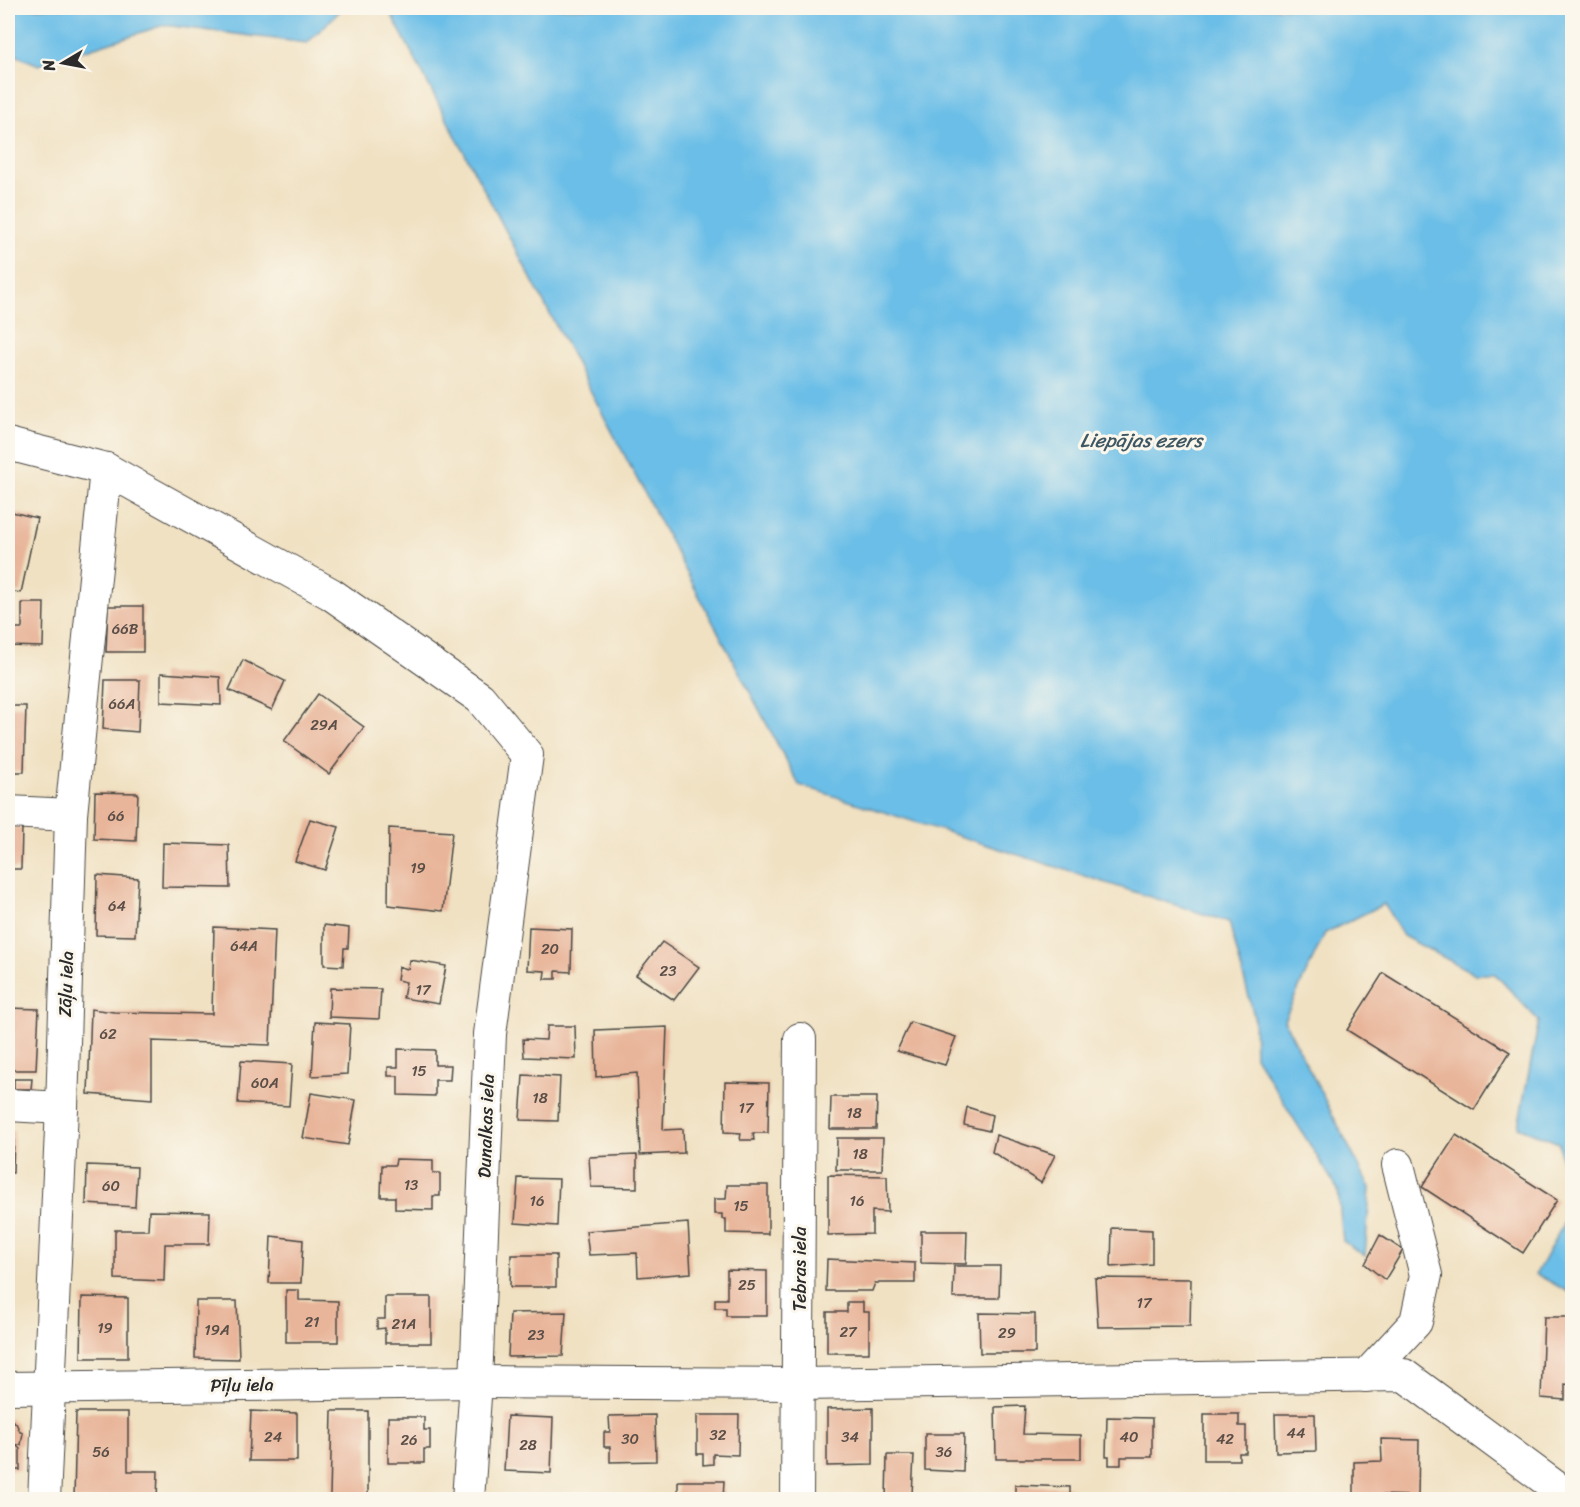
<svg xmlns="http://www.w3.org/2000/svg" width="1580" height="1507" font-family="Sriracha,sans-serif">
<rect width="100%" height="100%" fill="#fbf7ec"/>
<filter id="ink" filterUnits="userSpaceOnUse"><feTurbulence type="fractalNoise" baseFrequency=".0167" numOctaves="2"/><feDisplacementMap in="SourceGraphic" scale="12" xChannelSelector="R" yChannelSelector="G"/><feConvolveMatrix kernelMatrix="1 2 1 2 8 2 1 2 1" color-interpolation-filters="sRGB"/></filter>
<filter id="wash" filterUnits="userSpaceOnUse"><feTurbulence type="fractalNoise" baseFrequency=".008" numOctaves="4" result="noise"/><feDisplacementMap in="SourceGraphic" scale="24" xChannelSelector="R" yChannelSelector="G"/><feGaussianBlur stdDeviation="1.35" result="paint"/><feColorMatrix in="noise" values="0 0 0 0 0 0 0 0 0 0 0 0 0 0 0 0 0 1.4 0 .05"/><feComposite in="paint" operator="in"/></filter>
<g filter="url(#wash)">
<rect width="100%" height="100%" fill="#f0e1c2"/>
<!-- water -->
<g fill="#6bbee7" stroke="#4b7489" stroke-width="1.5">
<polygon points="8,8 343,8 307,43 164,25 39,65 8,52"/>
<polygon points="388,8 1572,8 1572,1294 1536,1274 1569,1214 1559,1143 1518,1127 1539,1021 1495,974 1475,974 1403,936 1384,904 1325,933 1284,1020 1370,1188 1365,1256 1343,1241 1338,1190 1255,1056 1254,1016 1229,922 799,785"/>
</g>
<g id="blocks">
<!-- building -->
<g fill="#e8b59a">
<polygon points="8,511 37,518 21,593 8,591"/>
<polygon points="22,603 44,603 43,647 8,646 8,628 22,628"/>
<polygon points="108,606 143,606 143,652 106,652"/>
<polygon points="243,660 285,681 272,710 229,690"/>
<polygon points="161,673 220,677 221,705 161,702"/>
<polygon points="105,680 140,680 138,732 103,729"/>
<polygon points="318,694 364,727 329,774 284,741"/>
<polygon points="8,706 26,706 24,772 8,772"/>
<polygon points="95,792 138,793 136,841 94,839"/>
<polygon points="310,819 339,827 325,870 295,861"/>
<polygon points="8,827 22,828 21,869 8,869"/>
<polygon points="389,828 452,832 443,911 388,905"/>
<polygon points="163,843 229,845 230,888 162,887"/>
<polygon points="97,875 138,878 135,936 96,935"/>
<polygon points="324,925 349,928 348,948 344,948 343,966 324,965"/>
<polygon points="214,927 275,930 270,1045 152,1041 152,1099 88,1094 91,1009 114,1012 212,1014"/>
<polygon points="529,927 572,929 571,972 556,971 556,979 544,979 545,971 527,970"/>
<polygon points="662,942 699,967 674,1000 636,975"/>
<polygon points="410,960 446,966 439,1004 403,998 406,982 397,980 399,967 408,969"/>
<polygon points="1383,973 1510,1052 1474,1110 1347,1030"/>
<polygon points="330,988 381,989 379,1019 329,1017"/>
<polygon points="8,1008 39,1009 36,1070 8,1070"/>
<polygon points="315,1022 350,1024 347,1074 312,1076"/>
<polygon points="910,1022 956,1037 945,1065 897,1051"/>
<polygon points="547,1026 575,1026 576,1059 524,1057 523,1039 546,1040"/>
<polygon points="667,1027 663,1130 683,1129 684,1153 640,1155 637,1073 596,1077 595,1030"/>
<polygon points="398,1049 435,1050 435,1065 451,1065 450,1080 435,1080 435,1096 398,1095 398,1076 388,1076 388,1067 398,1067"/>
<polygon points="241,1061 292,1064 289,1106 238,1103"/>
<polygon points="523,1075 560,1077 558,1121 520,1120"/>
<polygon points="14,1079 32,1079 31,1089 14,1089"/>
<polygon points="725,1082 769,1083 768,1133 753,1133 754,1140 740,1140 741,1133 724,1132"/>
<polygon points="311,1093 356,1100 348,1145 303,1138"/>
<polygon points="831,1097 877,1097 876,1129 830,1129"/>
<polygon points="967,1107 992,1115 989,1131 964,1125"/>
<polygon points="8,1131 14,1131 13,1173 8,1173"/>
<polygon points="996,1135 1055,1155 1041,1183 992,1152"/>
<polygon points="1456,1135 1557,1200 1523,1253 1422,1187"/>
<polygon points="837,1138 883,1138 882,1170 836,1170"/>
<polygon points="637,1155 637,1188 591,1187 589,1157"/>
<polygon points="396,1159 433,1160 433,1173 440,1173 440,1196 433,1196 433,1210 395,1209 395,1197 381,1197 382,1165 395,1165"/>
<polygon points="87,1165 137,1167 135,1207 86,1204"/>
<polygon points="828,1175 887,1176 888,1212 872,1211 872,1234 828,1235"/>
<polygon points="518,1178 559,1179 557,1226 515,1223"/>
<polygon points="727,1185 768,1185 768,1234 726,1233 726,1219 722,1219 722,1214 714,1214 714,1199 726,1199"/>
<polygon points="149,1211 210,1212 209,1244 165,1244 164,1281 115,1279 115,1230 148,1230"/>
<polygon points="688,1223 691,1273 638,1277 637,1253 589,1255 586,1231"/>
<polygon points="1112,1228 1152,1230 1152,1264 1111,1267"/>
<polygon points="921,1231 967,1231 966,1264 921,1263"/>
<polygon points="1380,1235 1403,1250 1385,1280 1365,1264"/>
<polygon points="271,1236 303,1240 301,1283 269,1283"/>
<polygon points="511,1255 556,1255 556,1287 510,1287"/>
<polygon points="827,1259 915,1263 915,1283 875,1283 872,1291 826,1291"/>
<polygon points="954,1266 1000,1266 999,1298 953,1298"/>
<polygon points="727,1270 767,1271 767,1316 726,1316 726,1308 715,1308 715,1299 727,1299"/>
<polygon points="1095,1278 1191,1279 1190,1326 1098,1327"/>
<polygon points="286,1290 299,1290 299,1300 338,1301 338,1342 286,1342"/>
<polygon points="82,1297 128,1298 128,1358 81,1358"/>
<polygon points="385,1297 431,1297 431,1343 385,1343 385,1328 377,1329 377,1319 385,1319"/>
<polygon points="196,1301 237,1301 239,1359 195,1358"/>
<polygon points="847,1302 863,1302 863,1312 869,1312 869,1353 827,1353 827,1312 847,1312"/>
<polygon points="566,1312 563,1356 508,1357 510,1313"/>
<polygon points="979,1313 1035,1314 1035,1353 980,1353"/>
<polygon points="1544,1317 1572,1317 1572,1385 1565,1384 1565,1400 1541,1398"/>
<polygon points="1025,1406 1023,1434 1081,1435 1081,1459 996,1459 995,1407"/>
<polygon points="873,1408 873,1465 827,1466 827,1409"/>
<polygon points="251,1411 297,1413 297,1461 249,1461"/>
<polygon points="332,1411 368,1411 368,1498 330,1497"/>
<polygon points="76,1412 128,1412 128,1471 158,1471 157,1500 74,1500"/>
<polygon points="1204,1414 1239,1414 1239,1426 1246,1426 1246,1453 1239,1453 1239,1460 1204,1460"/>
<polygon points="1275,1414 1315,1414 1316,1451 1276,1452"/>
<polygon points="655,1415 656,1461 610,1462 610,1447 604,1447 604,1432 610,1432 609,1416"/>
<polygon points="697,1415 739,1415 738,1455 713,1454 713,1464 703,1465 703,1454 697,1454"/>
<polygon points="507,1416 553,1418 551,1473 504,1471"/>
<polygon points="388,1417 424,1417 424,1430 430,1430 430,1449 424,1449 424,1463 388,1463"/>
<polygon points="1107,1417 1152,1418 1152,1457 1121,1457 1121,1465 1109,1465 1109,1456 1106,1456"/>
<polygon points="8,1418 16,1423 20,1432 23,1433 21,1445 16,1445 20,1449 20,1470 8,1470"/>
<polygon points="925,1434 964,1434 963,1472 925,1470"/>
<polygon points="1381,1439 1419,1440 1418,1496 1377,1495 1377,1500 1354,1500 1354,1462 1382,1461"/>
<polygon points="887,1455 914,1455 912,1495 934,1495 934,1500 886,1500"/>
<polygon points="678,1481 724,1481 723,1500 678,1500"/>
<polygon points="1015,1485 1070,1487 1070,1500 1015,1500"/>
</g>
</g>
</g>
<g filter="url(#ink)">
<use href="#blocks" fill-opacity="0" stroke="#494642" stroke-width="1.5"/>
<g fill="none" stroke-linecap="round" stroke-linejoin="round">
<!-- minor casing -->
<g stroke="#494642" stroke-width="34">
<g id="minor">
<polyline points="8,444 106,469 331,594 480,698 527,755 490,1034 476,1382 468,1500"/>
<polyline points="8,812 71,815"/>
<polyline points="8,1105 62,1108"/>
<polyline points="1366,1376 1416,1322 1426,1275 1398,1165"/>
<polyline points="8,1388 476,1382 799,1384 1404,1375 1572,1499"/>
<polyline points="44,1500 62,1108 71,815 106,469"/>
<polyline points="797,1500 800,1039"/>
</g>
</g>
<!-- minor -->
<use href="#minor" stroke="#fff" stroke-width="32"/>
</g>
</g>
<g text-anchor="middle" stroke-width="6" stroke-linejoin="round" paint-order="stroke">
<!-- number labels -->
<g font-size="15" fill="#5a4e47">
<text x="125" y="634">66B</text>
<text x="122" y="709">66A</text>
<text x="324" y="730">29A</text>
<text x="116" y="821">66</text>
<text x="418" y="873">19</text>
<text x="117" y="911">64</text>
<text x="244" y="951">64A</text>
<text x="550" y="954">20</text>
<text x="668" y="976">23</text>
<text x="423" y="995">17</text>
<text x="108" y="1039">62</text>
<text x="419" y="1076">15</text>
<text x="265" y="1088">60A</text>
<text x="540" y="1103">18</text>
<text x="746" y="1113">17</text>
<text x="854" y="1118">18</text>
<text x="860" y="1159">18</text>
<text x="411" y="1190">13</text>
<text x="111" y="1191">60</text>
<text x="537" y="1206">16</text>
<text x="857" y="1206">16</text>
<text x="741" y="1211">15</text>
<text x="747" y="1290">25</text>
<text x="1144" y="1308">17</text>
<text x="312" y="1327">21</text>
<text x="404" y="1329">21A</text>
<text x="105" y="1333">19</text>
<text x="217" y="1335">19A</text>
<text x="848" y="1337">27</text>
<text x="1007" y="1338">29</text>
<text x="536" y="1340">23</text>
<text x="1296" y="1438">44</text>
<text x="718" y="1440">32</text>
<text x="273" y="1442">24</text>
<text x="850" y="1442">34</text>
<text x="1129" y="1442">40</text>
<text x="630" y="1444">30</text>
<text x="1225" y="1444">42</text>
<text x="409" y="1445">26</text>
<text x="528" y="1450">28</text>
<text x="101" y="1457">56</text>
<text x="944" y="1457">36</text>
</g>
<!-- street labels -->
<g font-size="18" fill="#2b2b2b" stroke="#fbf7ec">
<text transform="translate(66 984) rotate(-88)" y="6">Zāļu iela</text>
<text transform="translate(486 1126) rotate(-88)" y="6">Dunalkas iela</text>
<text transform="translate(800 1269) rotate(-90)" y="6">Tebras iela</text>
<text transform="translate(242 1385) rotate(-1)" y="6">Pīļu iela</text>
</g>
<!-- water labels -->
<g font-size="20" font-style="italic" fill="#3e5763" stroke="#fbf7ec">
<text x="1141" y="447">Liepājas ezers</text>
</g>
</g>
<!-- margin -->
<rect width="1580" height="1507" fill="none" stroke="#fbf7ec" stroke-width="30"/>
<!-- north arrow -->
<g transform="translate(63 63) rotate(260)" stroke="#fbf7ec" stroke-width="4.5" paint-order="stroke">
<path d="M0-4.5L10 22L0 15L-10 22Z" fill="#2b2b2b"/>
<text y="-9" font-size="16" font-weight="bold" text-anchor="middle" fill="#2b2b2b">N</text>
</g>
</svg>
